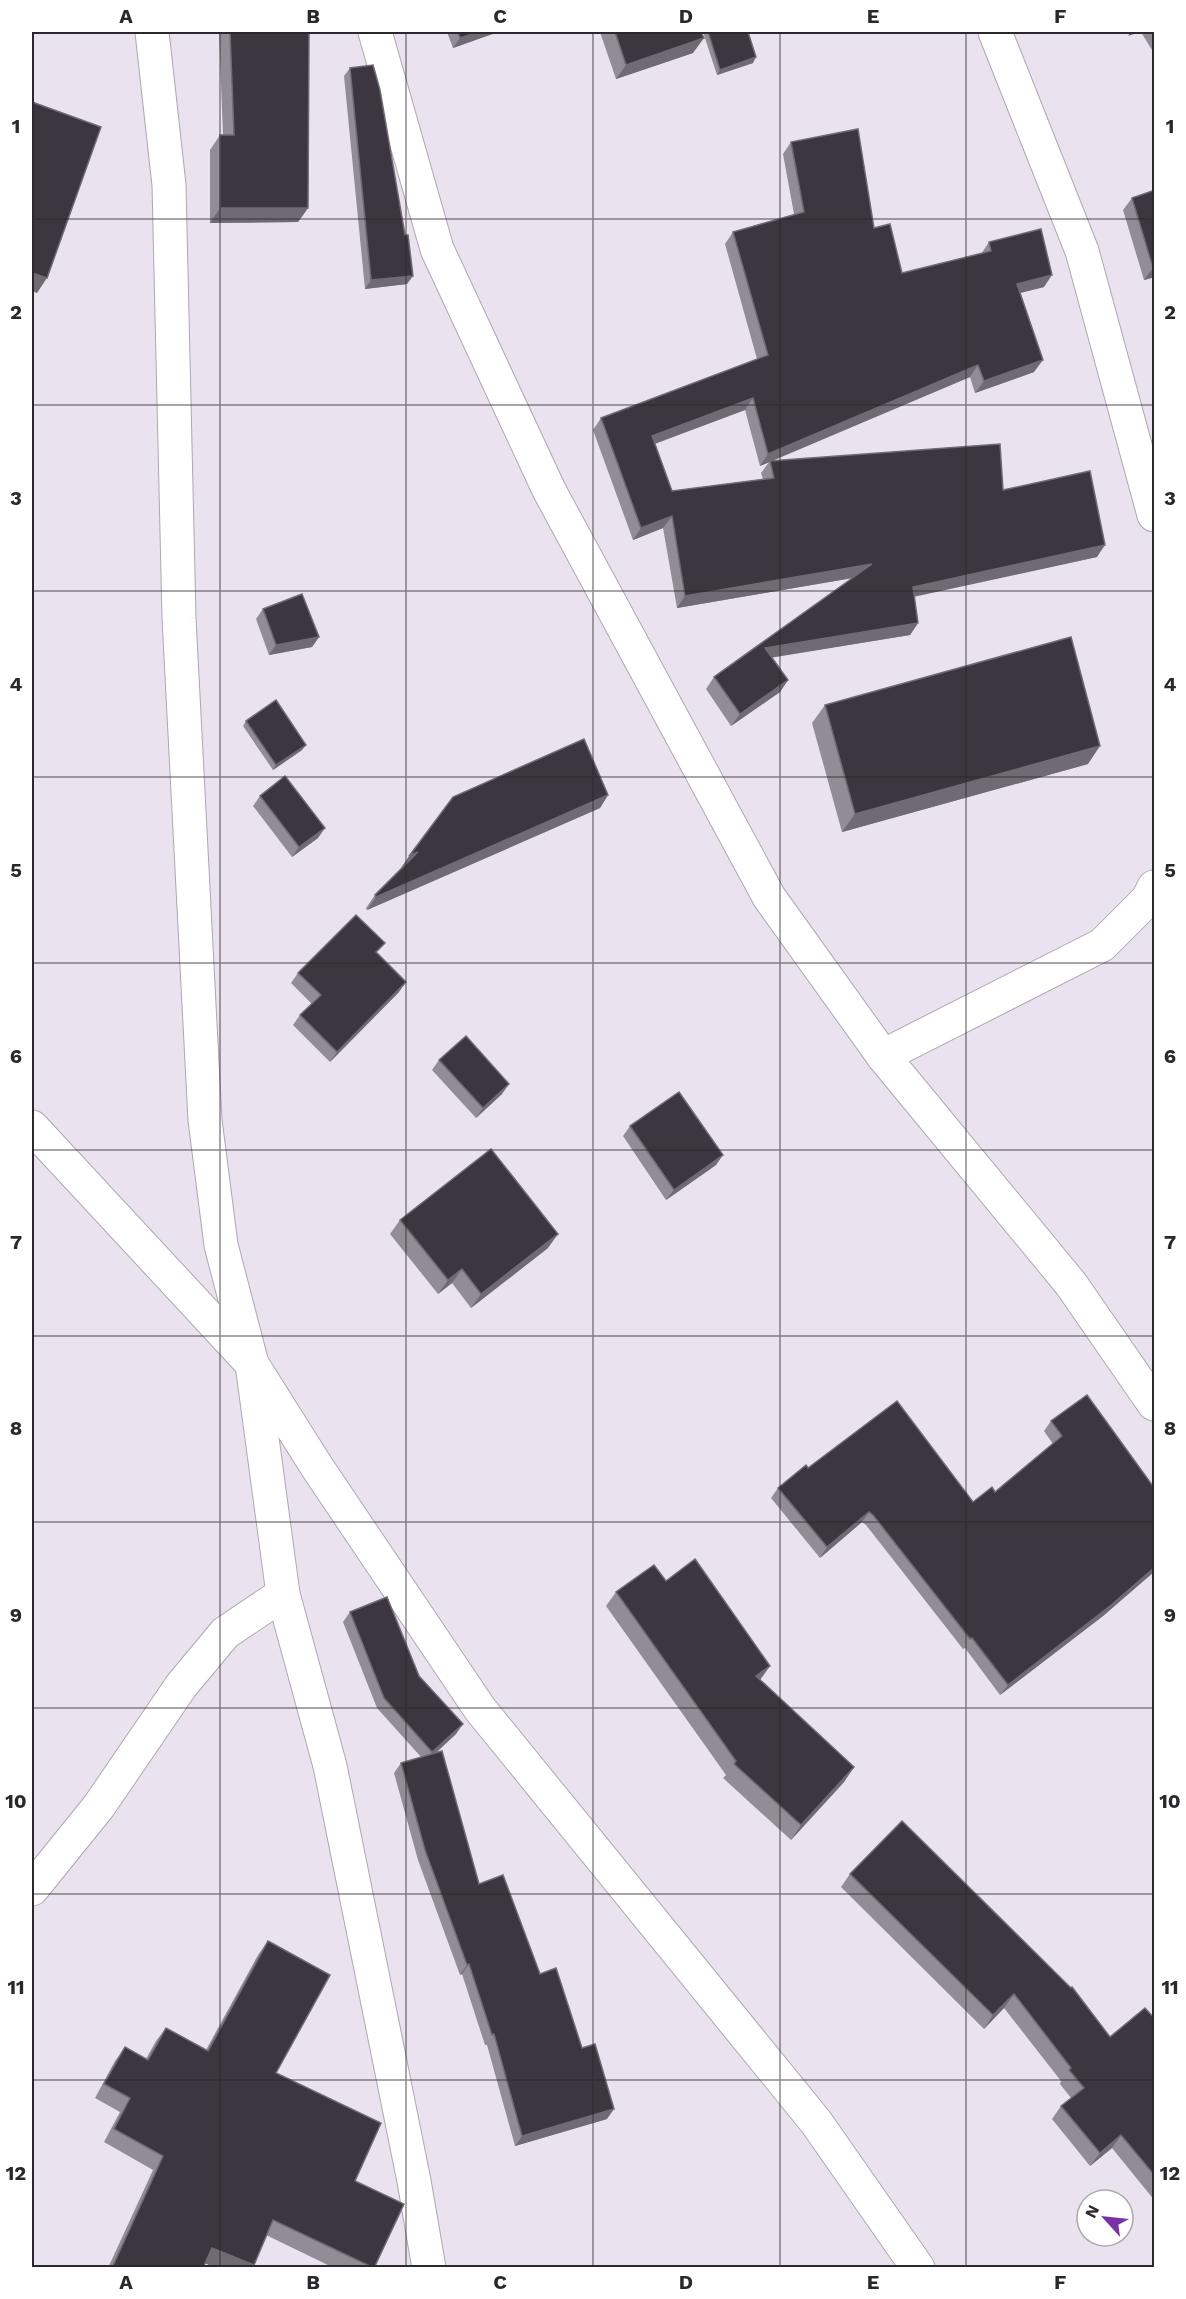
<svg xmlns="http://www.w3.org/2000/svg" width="1186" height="2299" font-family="'Work Sans',sans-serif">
<rect width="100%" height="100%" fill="#eae3ef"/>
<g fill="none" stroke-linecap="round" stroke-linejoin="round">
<!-- minor casing -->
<g stroke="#ada7b2" stroke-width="35">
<g id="minor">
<polyline points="152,32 169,185 179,618 205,1120 221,1245 252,1364 283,1594 330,1766 414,2181 429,2268"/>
<polyline points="375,32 437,249 549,490 769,897 883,1056 1071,1284 1154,1404"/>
<polyline points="995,32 1082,251 1154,515"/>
<polyline points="883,1056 1102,945 1148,899 1154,887"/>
<polyline points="32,1127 252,1364 317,1467 480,1709 816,2122 918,2268"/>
<polyline points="32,1889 99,1806 181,1686 225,1633 283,1594"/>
</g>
</g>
<!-- minor -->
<use href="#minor" stroke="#fff" stroke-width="33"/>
</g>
<!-- wall -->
<g fill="#928c97" fill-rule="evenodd">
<polygon points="219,32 309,32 308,208 298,222 210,223 210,150 220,135 223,135"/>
<polygon points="447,32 498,32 453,48"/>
<polygon points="600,32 701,32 693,53 616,79"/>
<polygon points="703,32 748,32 753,63 717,75"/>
<polygon points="1141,32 1155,32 1155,55"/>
<polygon points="350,68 407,284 365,289 344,76"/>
<path d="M791,142L874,228L902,273L981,254L989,242L1044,287L1020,293L1034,372L975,393L970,377L772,460L1003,490L1097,557L914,596L918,623L910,635L772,657L788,680L780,692L731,726L706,689L714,677L853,578L677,608L663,528L633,540L593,430L601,418L757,359L725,244L733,232L794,214L783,154ZM745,410L760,466L769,462L761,473L763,479L672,491L655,443Z"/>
<polygon points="1155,190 1155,277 1144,280 1123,210 1132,198"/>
<polygon points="263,609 319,637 312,647 269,655 256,619"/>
<polygon points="825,705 1088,764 842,832 812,723"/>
<polygon points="246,721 302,750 273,770 243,726"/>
<polygon points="608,795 600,808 367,910 366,908 375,895 403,867 401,868 410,855"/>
<polygon points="260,796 318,838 292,857 253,806"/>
<polygon points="377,954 399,992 330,1062 293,1025 300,1015 312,1004 291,983 298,973"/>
<polygon points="439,1060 502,1094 476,1118 432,1070"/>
<polygon points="630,1126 716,1165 666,1200 623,1136"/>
<polygon points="400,1220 548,1248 471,1308 452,1283 438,1294 390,1234"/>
<polygon points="1051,1421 1155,1489 1155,1571 1103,1616 1000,1695 965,1648 963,1649 866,1525 862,1522 820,1558 771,1498 778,1488 808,1468 973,1502 995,1492 1053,1444 1044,1431"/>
<polygon points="666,1581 760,1680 854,1767 844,1782 791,1840 723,1778 726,1775 606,1606 616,1592"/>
<polygon points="350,1612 419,1676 456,1734 435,1754 479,1884 540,1974 582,2048 607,2119 515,2146 487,2045 485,2045 462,1974 460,1975 418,1860 394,1773 401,1763 421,1757 377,1708 343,1622"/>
<polygon points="850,1874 1110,2037 1155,2019 1155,2201 1112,2148 1090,2166 1052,2119 1061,2106 1071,2098 1060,2084 1061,2081 1004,2008 984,2029 841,1887"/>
<polygon points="268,1941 276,2073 355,2181 374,2268 334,2268 266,2235 253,2268 216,2268 205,2263 203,2268 108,2268 153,2170 104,2142 120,2112 95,2098 115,2061 125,2047 146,2059 156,2041 166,2028 206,2050 258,1955"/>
</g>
<!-- shaded-wall -->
<g fill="#706a74">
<polygon points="478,32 498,32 453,48 460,38"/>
<polygon points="1131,32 1140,32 1128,36"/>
<polygon points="704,38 693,53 616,79 626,65"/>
<polygon points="756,57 753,63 717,75 720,70"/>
<polygon points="220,208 308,208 298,222 210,223"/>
<polygon points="1155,267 1155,277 1144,280 1153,268"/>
<polygon points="32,273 47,278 37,293 32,291"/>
<polygon points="1052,275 1044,287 1008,296 1017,284"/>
<polygon points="413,276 407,284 365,289 371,280"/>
<polygon points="1043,360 1034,372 975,393 984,381"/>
<polygon points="978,365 970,377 760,466 768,454"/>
<polygon points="753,398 745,410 644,448 652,436"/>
<polygon points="672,516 663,528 633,540 641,528"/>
<polygon points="1105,545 1097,557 904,599 913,587"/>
<polygon points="872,564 864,576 677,608 685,596"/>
<polygon points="918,623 910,635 757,660 765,648"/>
<polygon points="319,637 312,647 269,655 276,645"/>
<polygon points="788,680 780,692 731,726 740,714"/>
<polygon points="306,745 302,750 273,770 276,765"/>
<polygon points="1100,746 1088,764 842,832 855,814"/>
<polygon points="608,795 600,808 367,910 376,897"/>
<polygon points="325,828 318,838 292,857 299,847"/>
<polygon points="418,852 409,865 401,868 410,855"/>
<polygon points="406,982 399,992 330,1062 337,1052"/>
<polygon points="509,1084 502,1094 476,1118 483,1108"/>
<polygon points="723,1155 716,1165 666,1200 674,1190"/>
<polygon points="558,1234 548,1248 471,1308 481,1294"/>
<polygon points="462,1269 452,1283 438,1294 448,1280"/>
<polygon points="869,1512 862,1522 820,1558 827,1547"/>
<polygon points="1155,1567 1155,1571 1103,1616 1000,1695 1008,1685"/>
<polygon points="770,1666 760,1680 745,1691 756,1676"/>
<polygon points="463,1724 456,1734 425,1762 432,1752"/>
<polygon points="854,1767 844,1782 791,1840 801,1825"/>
<polygon points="469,1964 462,1974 460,1975 467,1965"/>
<polygon points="1014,1994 1004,2008 984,2029 993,2015"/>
<polygon points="614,2109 607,2119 515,2146 522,2136"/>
<polygon points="1121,2135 1112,2148 1090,2166 1100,2153"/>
<polygon points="212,2248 254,2265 253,2268 216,2268 202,2262"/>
</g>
<!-- building -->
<g fill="#3b363f" stroke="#706a74" stroke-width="1.5">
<polygon points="230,32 309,32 308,208 220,208 220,135 234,135"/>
<polygon points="458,32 478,32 460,38"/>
<polygon points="615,32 701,32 704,38 626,65"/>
<polygon points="708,32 748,32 756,57 720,70"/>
<polygon points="373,65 380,90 405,235 408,235 413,276 371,280 350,68"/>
<polygon points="32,102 101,127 47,278 32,273"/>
<polygon points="858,129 874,228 890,224 902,273 991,251 989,242 1041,229 1052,275 1017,284 1043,360 984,381 978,365 768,454 753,398 652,436 672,491 774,478 770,461 1000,444 1003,490 1090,471 1105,545 913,587 918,623 765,648 788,680 740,714 714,677 872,564 685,596 672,516 641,528 601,418 768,355 733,232 804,212 791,142"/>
<polygon points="1155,190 1155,267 1153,268 1132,198"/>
<polygon points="302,594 319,637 276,645 263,609"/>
<polygon points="1071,637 1100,746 855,814 825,705"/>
<polygon points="276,700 306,745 276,765 246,721"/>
<polygon points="584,739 608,795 376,897 375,895 418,852 410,855 453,797"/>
<polygon points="285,776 325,828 299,847 260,796"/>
<polygon points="356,915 385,943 376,952 406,982 337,1052 300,1015 321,995 298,973"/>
<polygon points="466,1036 509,1084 483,1108 439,1060"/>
<polygon points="679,1092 723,1155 674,1190 630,1126"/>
<polygon points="491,1149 558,1234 481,1294 462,1269 448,1280 400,1220"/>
<polygon points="1087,1395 1155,1489 1155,1567 1110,1606 1008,1685 972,1638 970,1639 873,1515 869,1512 827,1547 778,1488 806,1465 808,1468 897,1401 973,1502 992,1487 995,1492 1062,1436 1051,1421"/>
<polygon points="695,1559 770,1666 756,1676 854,1767 801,1825 734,1764 736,1761 616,1592 654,1565 666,1581"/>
<polygon points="387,1597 419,1676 463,1724 432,1752 384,1698 350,1612"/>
<polygon points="442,1751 479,1884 503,1875 540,1974 556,1968 582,2048 595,2044 614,2109 522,2136 494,2034 492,2035 469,1964 467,1965 425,1850 401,1763"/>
<polygon points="902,1821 1071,1988 1072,1987 1110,2037 1145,2008 1155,2019 1155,2176 1121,2135 1100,2153 1061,2106 1084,2088 1069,2070 1071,2068 1014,1994 993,2015 850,1874"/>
<polygon points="268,1941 330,1975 276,2073 381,2123 355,2181 404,2204 374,2268 273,2220 254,2265 212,2248 203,2268 112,2268 163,2156 114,2129 130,2098 104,2084 125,2047 148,2060 166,2028 208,2051"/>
</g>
<!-- grid -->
<path fill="none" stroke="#2b282d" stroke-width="1.5" stroke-opacity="0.55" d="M220,32V2268M406,32V2268M593,32V2268M780,32V2268M966,32V2268M32,219H1154M32,405H1154M32,591H1154M32,777H1154M32,963H1154M32,1150H1154M32,1336H1154M32,1522H1154M32,1708H1154M32,1894H1154M32,2080H1154"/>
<!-- border -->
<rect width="1186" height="2299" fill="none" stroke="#ffffff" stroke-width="66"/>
<!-- north arrow -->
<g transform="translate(1105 2218) rotate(297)"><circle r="28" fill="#ffffff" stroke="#aaa9ab" stroke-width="1.5"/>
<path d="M0-4.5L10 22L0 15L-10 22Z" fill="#7932a5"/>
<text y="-9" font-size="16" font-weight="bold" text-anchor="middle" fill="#2b282d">N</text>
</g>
<rect x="33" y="33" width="1120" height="2233" fill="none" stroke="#2b282d" stroke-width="2"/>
<g font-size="20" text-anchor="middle" font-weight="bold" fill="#2b282d">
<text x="126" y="23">A</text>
<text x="313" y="23">B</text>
<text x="500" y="23">C</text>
<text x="686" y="23">D</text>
<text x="873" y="23">E</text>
<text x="1060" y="23">F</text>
<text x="16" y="133">1</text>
<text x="1170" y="133">1</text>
<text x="16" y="319">2</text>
<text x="1170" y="319">2</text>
<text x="16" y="505">3</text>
<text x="1170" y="505">3</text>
<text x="16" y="691">4</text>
<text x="1170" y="691">4</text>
<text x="16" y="877">5</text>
<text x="1170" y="877">5</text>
<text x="16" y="1063">6</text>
<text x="1170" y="1063">6</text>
<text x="16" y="1249">7</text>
<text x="1170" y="1249">7</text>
<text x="16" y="1435">8</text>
<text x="1170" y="1435">8</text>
<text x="16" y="1622">9</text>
<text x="1170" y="1622">9</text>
<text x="16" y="1808">10</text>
<text x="1170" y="1808">10</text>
<text x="16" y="1994">11</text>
<text x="1170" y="1994">11</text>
<text x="16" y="2180">12</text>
<text x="1170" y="2180">12</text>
<text x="126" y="2289">A</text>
<text x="313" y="2289">B</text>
<text x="500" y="2289">C</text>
<text x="686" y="2289">D</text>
<text x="873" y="2289">E</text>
<text x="1060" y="2289">F</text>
</g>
</svg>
